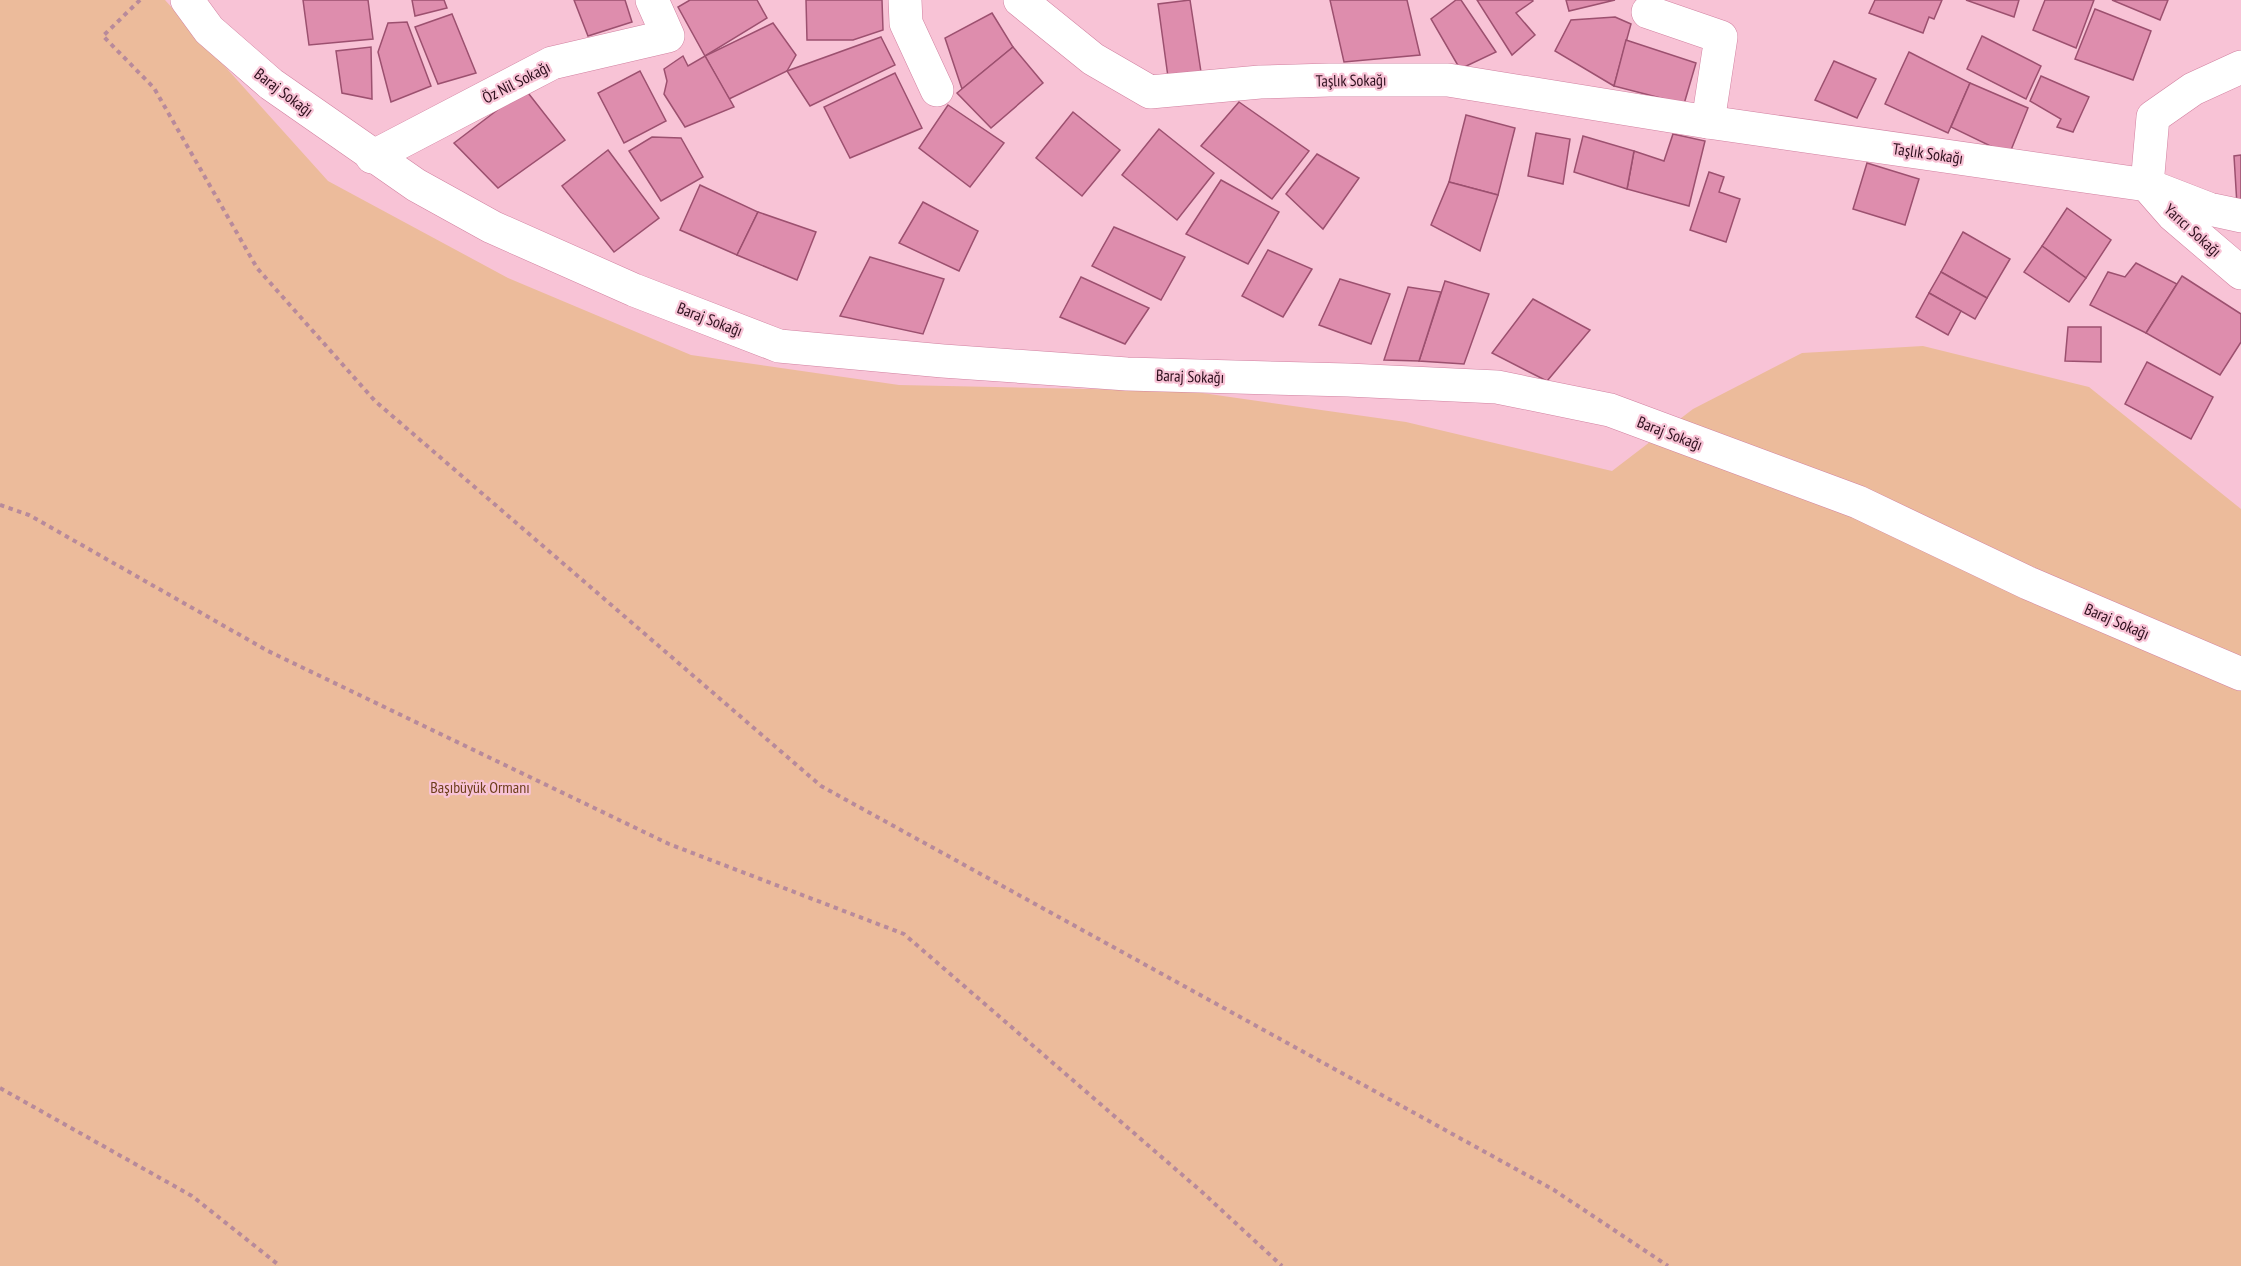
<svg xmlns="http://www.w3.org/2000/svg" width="2241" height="1266" font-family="'PT Sans Narrow',sans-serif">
<rect width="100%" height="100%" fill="#f8c3d6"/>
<!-- green -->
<polygon fill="#ecbb9b" points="0,0 165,0 328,181 508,278 691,355 899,385 1188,391 1406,422 1612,471 1693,409 1802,353 1923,346 2089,387 2241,509 2241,1266 0,1266"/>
<!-- building -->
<g fill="#de8dad" stroke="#9c506f" stroke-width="1.5">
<polygon points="303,0 368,0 373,39 309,45"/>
<polygon points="412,0 444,0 447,8 415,16"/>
<polygon points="574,0 625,0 632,22 588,36"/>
<polygon points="690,0 757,0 767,18 705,56 678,7"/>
<polygon points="806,0 882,0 883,30 853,40 807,40"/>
<polygon points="1190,0 1201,72 1168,77 1158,4"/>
<polygon points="1330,0 1407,0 1420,55 1344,62"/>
<polygon points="1456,0 1461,0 1496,52 1460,69 1431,19"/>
<polygon points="1477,0 1532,0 1533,1 1516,13 1535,35 1512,55"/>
<polygon points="1566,0 1615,0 1569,11"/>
<polygon points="1875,0 1942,0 1934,19 1929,17 1923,33 1869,13"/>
<polygon points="1966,0 2019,0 2014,17"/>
<polygon points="2045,0 2094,0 2076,48 2033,30"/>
<polygon points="2112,0 2168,0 2160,20"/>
<polygon points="2095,9 2151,31 2133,80 2075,59"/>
<polygon points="992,13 1013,47 962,89 945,38"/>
<polygon points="452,14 476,73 438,84 415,27"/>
<polygon points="1615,17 1631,24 1614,86 1555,51 1571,20"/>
<polygon points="407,22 431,86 391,102 378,52 388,23"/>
<polygon points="773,23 796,55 787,71 729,99 705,56"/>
<polygon points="1982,36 2041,66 2026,99 1967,69"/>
<polygon points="881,37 895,65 810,106 787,71"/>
<polygon points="1626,40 1696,63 1684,104 1614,86"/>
<polygon points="371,47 372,99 342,93 336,51"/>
<polygon points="1013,47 1043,83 991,128 957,93"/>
<polygon points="1909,52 1970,83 1948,133 1885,104"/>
<polygon points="683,56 688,66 705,56 734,107 685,127 664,94 667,81 664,69"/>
<polygon points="1834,61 1876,79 1857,118 1815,100"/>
<polygon points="640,71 666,121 624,143 598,93"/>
<polygon points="895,73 922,128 850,158 824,107"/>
<polygon points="2041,76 2089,97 2073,132 2057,127 2061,119 2030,101"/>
<polygon points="1970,83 2028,108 2009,155 1951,127"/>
<polygon points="525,89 565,140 498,188 454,143"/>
<polygon points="1239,102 1309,151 1272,199 1201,146"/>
<polygon points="948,105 1004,143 970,187 919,148"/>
<polygon points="1073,112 1120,150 1082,196 1036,158"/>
<polygon points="1466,115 1515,128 1498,195 1449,182"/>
<polygon points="1159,129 1214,173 1177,220 1122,175"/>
<polygon points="1536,133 1570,139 1563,184 1528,176"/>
<polygon points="1673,134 1705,141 1689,206 1627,189 1634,151 1664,161"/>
<polygon points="1583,136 1634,151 1627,189 1574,172"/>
<polygon points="652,137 681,138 703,177 661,201 629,151"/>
<polygon points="608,150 659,218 614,252 562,186"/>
<polygon points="1317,154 1359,178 1323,229 1286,194"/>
<polygon points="2241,155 2241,205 2237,205 2234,156"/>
<polygon points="1867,163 1919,179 1905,225 1853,209"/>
<polygon points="1709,172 1724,177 1719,192 1740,199 1726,242 1690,230"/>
<polygon points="1221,180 1279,212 1248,264 1186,234"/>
<polygon points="1449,182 1498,195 1480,251 1431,225"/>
<polygon points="700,185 758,212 737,255 680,230"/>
<polygon points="923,202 978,231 959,271 899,243"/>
<polygon points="2067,208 2111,240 2086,278 2042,246"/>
<polygon points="758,212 816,232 797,280 737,255"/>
<polygon points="1114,227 1185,257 1161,300 1092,266"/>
<polygon points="1963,232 2010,259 1987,298 1941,272"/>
<polygon points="2042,246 2086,278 2069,302 2024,272"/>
<polygon points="1268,250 1312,269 1283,317 1242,296"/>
<polygon points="870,257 944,279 923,334 840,316"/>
<polygon points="2136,263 2177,284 2146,333 2090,305 2108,272 2125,277"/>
<polygon points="1941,272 1987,298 1975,319 1929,293"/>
<polygon points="2182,276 2241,314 2241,342 2220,375 2146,333"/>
<polygon points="1081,277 1149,308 1125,344 1060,317"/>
<polygon points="1340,279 1390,294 1371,344 1319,325"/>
<polygon points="1445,281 1489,294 1464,364 1419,361"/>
<polygon points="1408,287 1441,292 1419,361 1384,360"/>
<polygon points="1929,293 1961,311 1948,335 1916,317"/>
<polygon points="1533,299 1590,330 1547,381 1492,353"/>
<polygon points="2068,327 2101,327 2101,362 2065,361"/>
<polygon points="2147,362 2213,397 2191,439 2125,404"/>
</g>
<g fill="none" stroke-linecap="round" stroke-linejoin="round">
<!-- street casing -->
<g stroke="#d180a0" stroke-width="34">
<g id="street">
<polyline points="187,0 209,30 271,84 416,185 492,227 634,290 779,346 943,361 1127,374 1348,380 1497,387 1610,410 1858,502 2028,583 2241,674"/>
<polyline points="905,0 906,23 937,90"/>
<polyline points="1020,0 1093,59 1150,92 1260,82 1329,80 1448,80 1708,122 2147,185 2209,209 2241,216"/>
<polyline points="1648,12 1721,37 1708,122"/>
<polyline points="372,157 552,63 668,36 652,0"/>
<polyline points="2147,185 2153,117 2193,89 2241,67"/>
<polyline points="2152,191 2173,215 2241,273"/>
</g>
</g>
<!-- path -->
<g stroke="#b88a9b" stroke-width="4" stroke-dasharray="4.5 4.5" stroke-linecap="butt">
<polyline points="140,0 103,36 154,88 257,268 375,401 821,786 1554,1190 1668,1266"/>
<polyline points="0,505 29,515 268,651 669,844 904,934 1202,1192 1282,1266"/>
<polyline points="0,1088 192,1196 280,1266"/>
</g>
<!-- street -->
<use href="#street" stroke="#fff" stroke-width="33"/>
</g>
<g text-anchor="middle" stroke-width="4.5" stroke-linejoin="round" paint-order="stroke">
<!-- street labels -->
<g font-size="16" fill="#2d0e1c" stroke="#f8c3d6">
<text transform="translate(1351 80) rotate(-1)" y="6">Taşlık Sokağı</text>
<text transform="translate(516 82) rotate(-27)" y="6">Öz Nil Sokağı</text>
<text transform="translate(284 92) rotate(37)" y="6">Baraj Sokağı</text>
<text transform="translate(1928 153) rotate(8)" y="6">Taşlık Sokağı</text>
<text transform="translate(2193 230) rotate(42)" y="6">Yarıcı Sokağı</text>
<text transform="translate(710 319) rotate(21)" y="6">Baraj Sokağı</text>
<text transform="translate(1190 376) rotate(2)" y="6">Baraj Sokağı</text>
<text transform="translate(1670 433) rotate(21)" y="6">Baraj Sokağı</text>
<text transform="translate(2117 621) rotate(23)" y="6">Baraj Sokağı</text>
</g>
<!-- park labels -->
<g font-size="16" fill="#6d3f1c" stroke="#f8c3d6">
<text x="480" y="793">Başıbüyük Ormanı</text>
</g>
</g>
</svg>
